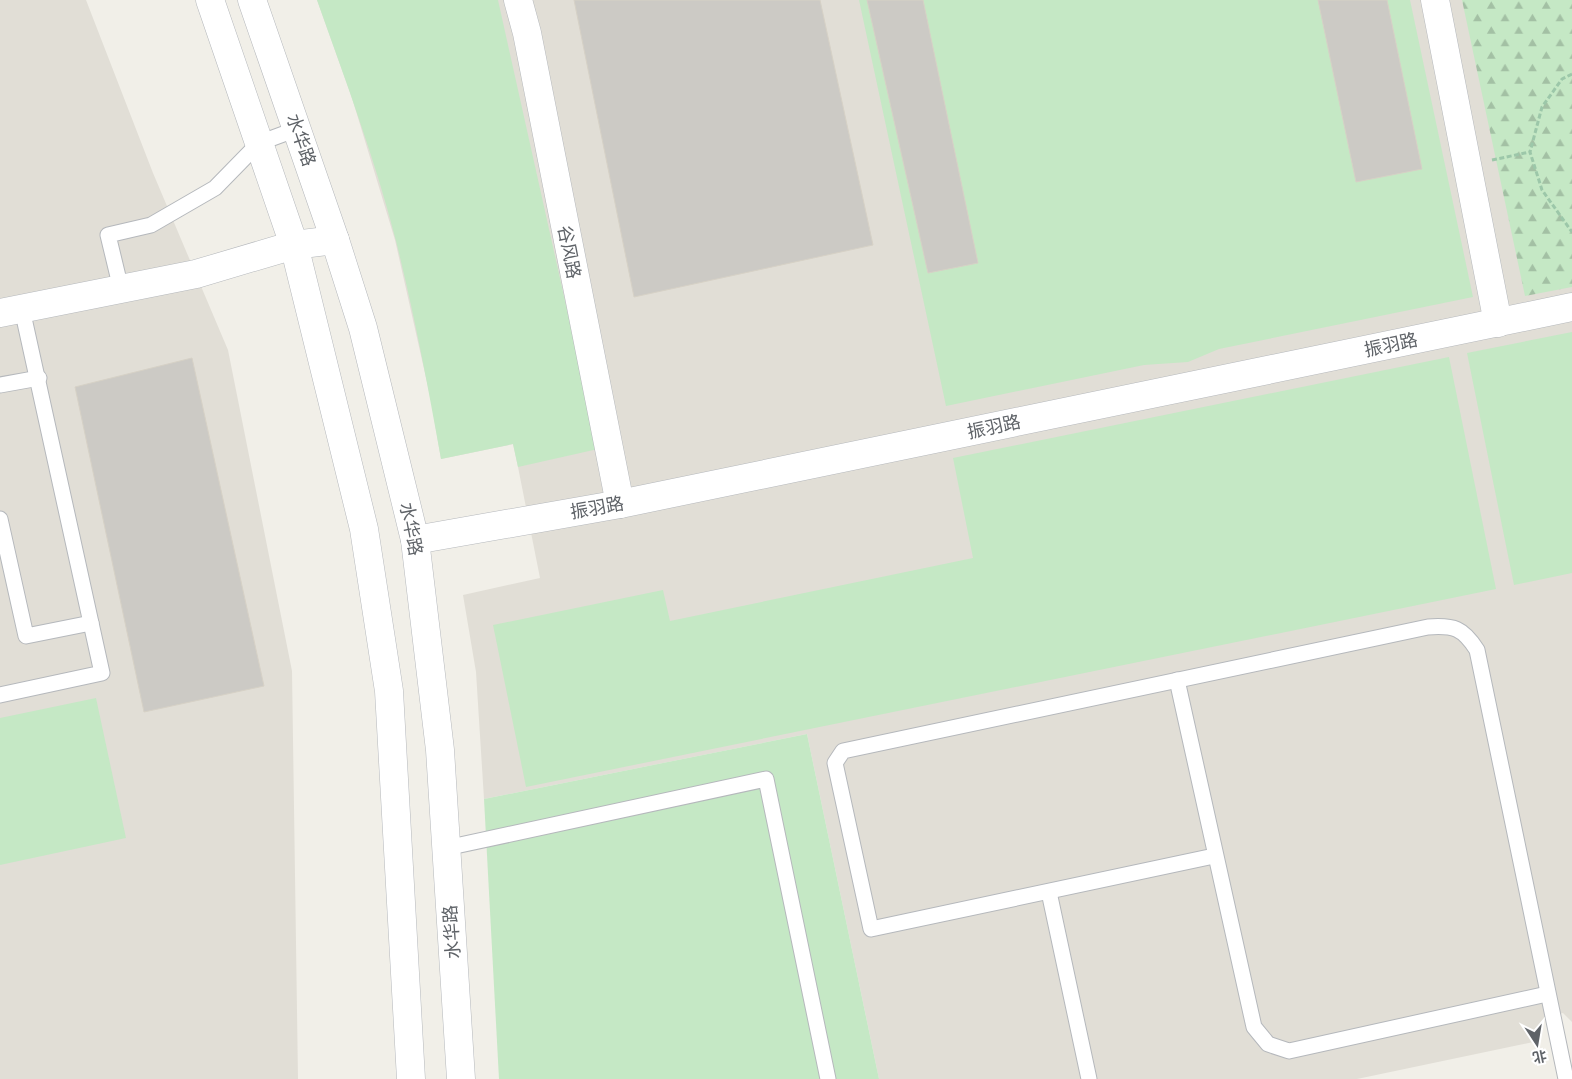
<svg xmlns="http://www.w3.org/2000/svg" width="1572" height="1079" font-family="Roboto,'Noto Sans SC',sans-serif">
<defs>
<pattern id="forest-firs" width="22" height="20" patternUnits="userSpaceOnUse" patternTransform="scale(1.25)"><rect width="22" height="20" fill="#c5e8c5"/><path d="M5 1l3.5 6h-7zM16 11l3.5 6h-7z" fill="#a3c0a4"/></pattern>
</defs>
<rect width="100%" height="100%" fill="#f1efe8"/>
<!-- education -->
<g fill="#e1ded6">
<polygon points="0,0 86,0 153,173 228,350 292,671 298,1079 0,1079"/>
<polygon points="317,0 1572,0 1572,1022 1563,1013 1544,1018 1538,1041 1357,1079 879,1079 807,734 484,799 476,672 463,595 540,578 518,467 513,444 441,459 431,400 395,240 352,98"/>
</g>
<!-- green -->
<g fill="#c5e8c5">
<path d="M317,0H498L598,449L518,467L513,444L441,459C428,386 414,313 396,241C375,159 345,79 317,0Z"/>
<polygon points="859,0 1410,0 1473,297 1219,349 1188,362 1144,365 946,406"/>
<polygon points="1572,332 1572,573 1514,585 1467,353"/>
<polygon points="1449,357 1496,589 526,787 493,625 663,590 670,621 973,558 953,458"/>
<polygon points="96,698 126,838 0,865 0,718"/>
<polygon points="807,734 879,1079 499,1079 484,799"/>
</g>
<!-- forest -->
<polygon fill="url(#forest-firs)" points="1462,0 1572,0 1572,287 1525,296"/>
<!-- building -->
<g fill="#cccac5" stroke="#d6d1c6">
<polygon points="574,0 820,0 873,245 634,297"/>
<polygon points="867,0 923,0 978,263 928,273"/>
<polygon points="1318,0 1387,0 1422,169 1356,182"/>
<polygon points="192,358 264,686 144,712 75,387"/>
</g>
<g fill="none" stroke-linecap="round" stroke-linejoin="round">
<!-- lane casing -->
<g stroke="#b5b8bc" stroke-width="17">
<g id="lane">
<polyline points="121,289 108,235 151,225 215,188 259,143 297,129"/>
<polyline points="0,385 39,378"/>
<polyline points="0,519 26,636 91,623"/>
<polyline points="1177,680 1254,1027 1268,1044 1289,1051 1547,994"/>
<polyline points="0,695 102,673 22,309"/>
<polyline points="446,848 766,779 828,1079"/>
<path d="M1214,856L871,929L835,763L843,751L1428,627C1454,625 1463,628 1477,650L1566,1079"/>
<polyline points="1049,892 1089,1079"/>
</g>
</g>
<!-- street casing -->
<g stroke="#b5b8bc" stroke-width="29">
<g id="street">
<polyline points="210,0 294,245 364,529 389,691 411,1079"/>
<polyline points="252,0 335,240 363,328 415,540 440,750 461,1079"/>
<polyline points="518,0 527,33 620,504"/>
<polyline points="1435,0 1498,323"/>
<polyline points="0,313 196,274 294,245 335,240"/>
<polyline points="415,540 620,504 1572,307"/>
</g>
</g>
<!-- path -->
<g stroke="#9cc7a9" stroke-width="3" stroke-dasharray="5 2.5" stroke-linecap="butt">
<polyline points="1572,74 1562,79 1542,107 1530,152 1542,190 1572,232"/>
<polyline points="1492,160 1530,152"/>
</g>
<!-- lane -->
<use href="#lane" stroke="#fff" stroke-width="15"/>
<!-- street -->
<use href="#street" stroke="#fff" stroke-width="28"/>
</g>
<g text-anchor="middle" stroke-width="4.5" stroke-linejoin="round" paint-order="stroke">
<!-- street labels -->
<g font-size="18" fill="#5f6368" stroke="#fff">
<text transform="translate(301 140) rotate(71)" y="6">水华路</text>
<text transform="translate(569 252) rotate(79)" y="6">谷风路</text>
<text transform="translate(1391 345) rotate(-12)" y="6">振羽路</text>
<text transform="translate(994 427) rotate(-12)" y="6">振羽路</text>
<text transform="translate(597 508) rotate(-10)" y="6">振羽路</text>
<text transform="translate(411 529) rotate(79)" y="6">水华路</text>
<text transform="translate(452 932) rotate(-94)" y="6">水华路</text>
</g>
</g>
<!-- north arrow -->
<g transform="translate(1537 1044) rotate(168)" stroke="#ffffff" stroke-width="4" paint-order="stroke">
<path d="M0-4L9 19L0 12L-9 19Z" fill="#5f6368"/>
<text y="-8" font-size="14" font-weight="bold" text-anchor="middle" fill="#5f6368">北</text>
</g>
</svg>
